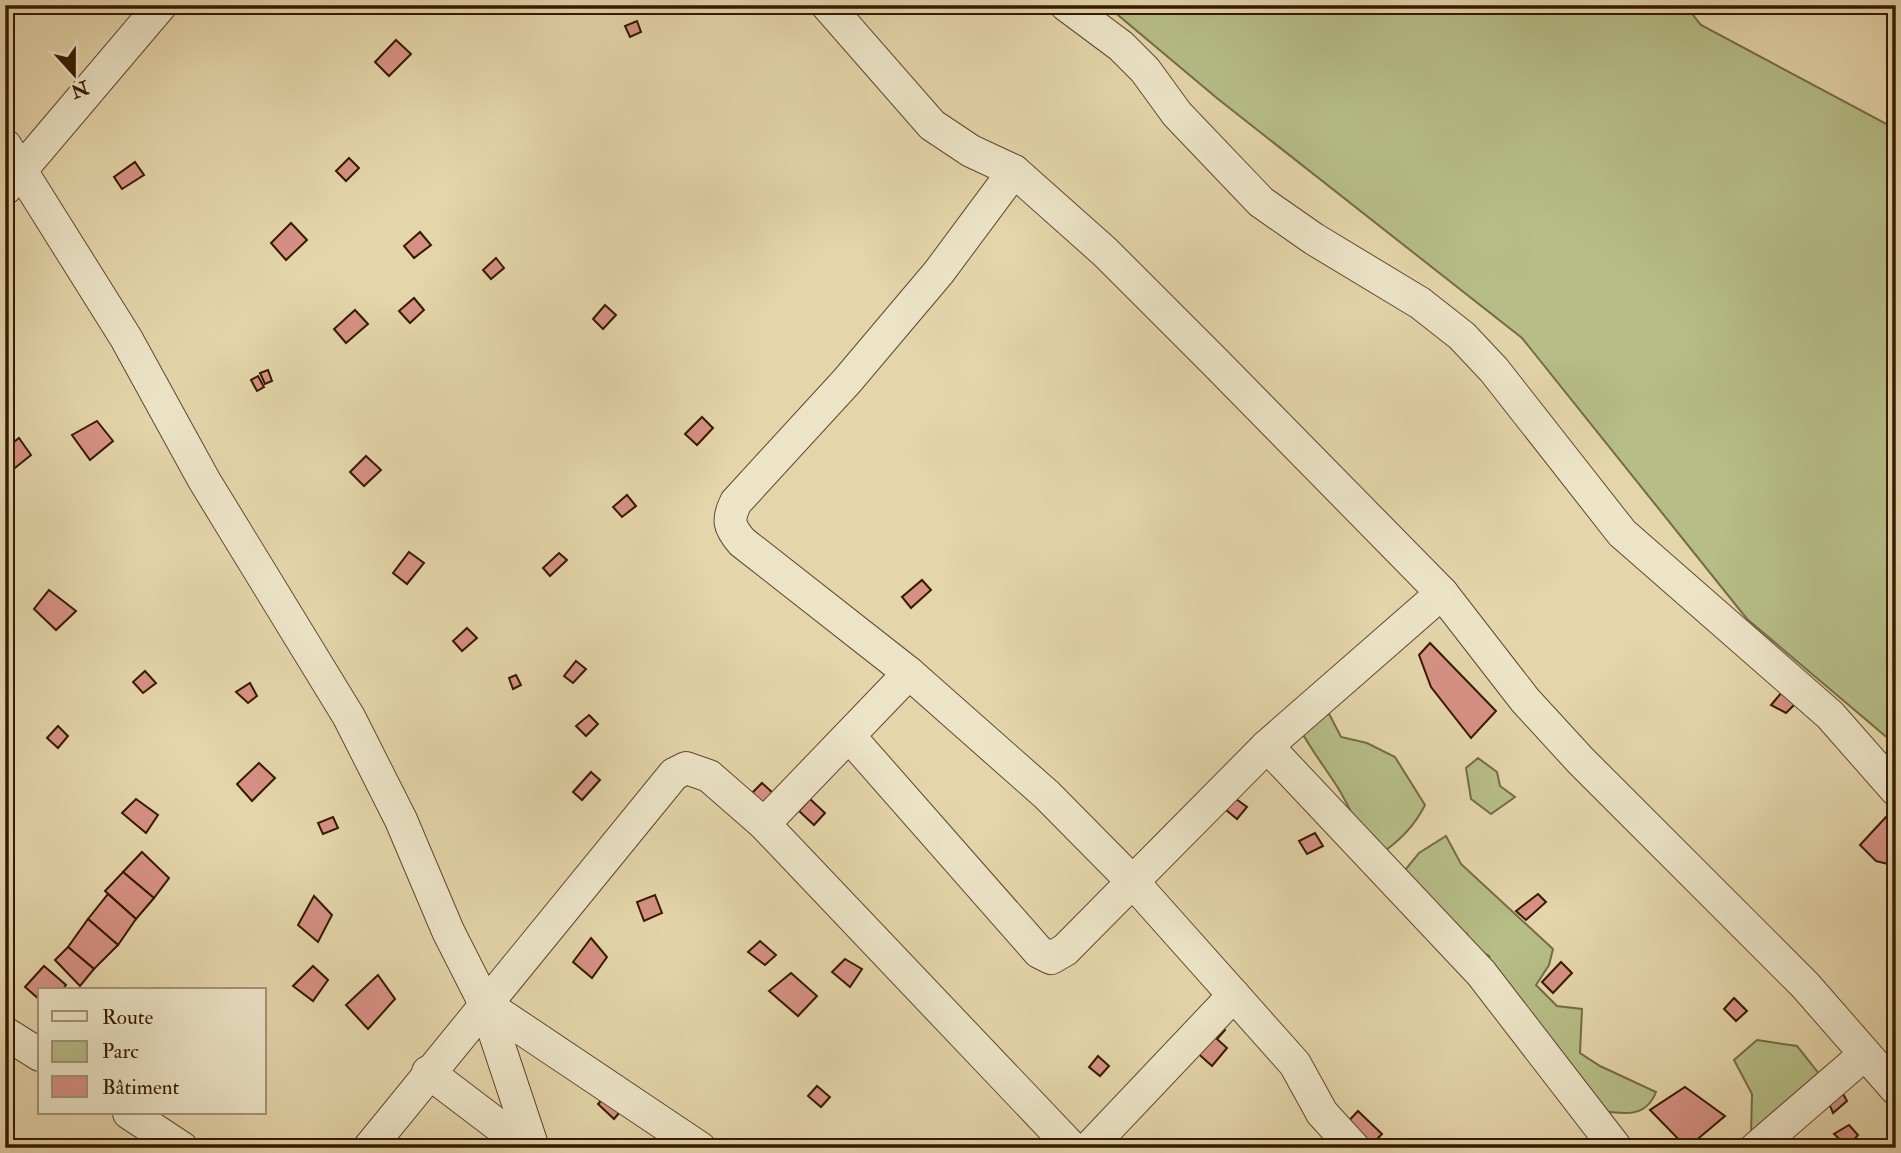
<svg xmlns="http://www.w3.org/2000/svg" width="1901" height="1153" font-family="'IM FELL Double Pica',serif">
<rect width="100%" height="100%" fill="#e4d5aa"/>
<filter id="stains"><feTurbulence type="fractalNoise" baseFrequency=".00286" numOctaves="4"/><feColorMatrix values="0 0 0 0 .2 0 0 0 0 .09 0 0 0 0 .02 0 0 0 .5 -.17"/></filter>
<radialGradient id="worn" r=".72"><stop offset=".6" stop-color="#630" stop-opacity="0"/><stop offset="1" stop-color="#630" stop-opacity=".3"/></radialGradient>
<!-- green -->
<g fill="#b6bd87" stroke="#756c44" stroke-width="2">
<polygon points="1106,5 1685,5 1701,25 1896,129 1896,745 1747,619 1522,338 1218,99"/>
<path d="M1324,704L1341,737L1367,743L1395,757L1425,805C1414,827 1398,843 1377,856C1358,833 1353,812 1338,788C1325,767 1310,749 1299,727Z"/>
<polygon points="1478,758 1497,772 1500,786 1515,797 1491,814 1471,799 1466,768"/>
<path d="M1446,836L1461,864L1553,949L1549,965L1536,985L1557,1006L1582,1009L1580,1053L1600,1066L1656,1092C1646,1118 1624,1114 1601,1111L1492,976L1489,956L1472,947L1467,934L1436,915L1401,875L1419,853Z"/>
<polygon points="1757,1040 1797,1046 1820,1075 1751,1134 1752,1094 1734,1060"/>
</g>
<!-- building -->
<g fill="#d69184" stroke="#341a00" stroke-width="2">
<polygon points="637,21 641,32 630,37 625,26"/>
<polygon points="396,40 411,54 389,76 375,62"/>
<polygon points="349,158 359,168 346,181 336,171"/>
<polygon points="135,162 144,175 122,189 114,177"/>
<polygon points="291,223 307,240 286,260 271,243"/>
<polygon points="420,232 431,245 414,258 404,246"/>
<polygon points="496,258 504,268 491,279 483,270"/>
<polygon points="414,298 424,310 410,323 399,311"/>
<polygon points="605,305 616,315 603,329 593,319"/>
<polygon points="355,310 368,324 346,343 334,329"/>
<polygon points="268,370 272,381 265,384 260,373"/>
<polygon points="258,376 264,387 257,391 251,380"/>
<polygon points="702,417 713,428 697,445 685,434"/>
<polygon points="97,421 113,441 90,460 72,435"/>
<polygon points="19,438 31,455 5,476 5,449"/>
<polygon points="366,456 381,470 364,486 350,472"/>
<polygon points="627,495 636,506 622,517 613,507"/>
<polygon points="409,552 424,563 407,584 393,573"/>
<polygon points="559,553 567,560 550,576 543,568"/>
<polygon points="922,580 931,590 911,608 902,597"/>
<polygon points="49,590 76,611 56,630 34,609"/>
<polygon points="467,628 477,638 462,651 453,641"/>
<polygon points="1430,643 1496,711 1471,738 1431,687 1419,655"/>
<polygon points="576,661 586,669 573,683 564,676"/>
<polygon points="145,671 156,683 143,693 133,682"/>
<polygon points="516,675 521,685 513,689 509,678"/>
<polygon points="250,683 257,696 248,703 236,692"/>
<polygon points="1782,692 1799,700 1786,713 1771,705"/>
<polygon points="589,715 598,724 586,736 576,726"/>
<polygon points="58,726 68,736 58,748 47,738"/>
<polygon points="259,763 275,778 252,801 237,784"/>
<polygon points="591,772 600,780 582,800 573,792"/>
<polygon points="762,783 774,794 764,804 752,793"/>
<polygon points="136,799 158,815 146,833 122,813"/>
<polygon points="810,799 825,813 814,825 799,811"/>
<polygon points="1236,799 1247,807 1237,819 1226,810"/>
<polygon points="333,817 338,828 323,834 318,823"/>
<polygon points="1886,817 1896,820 1896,866 1876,861 1860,845"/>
<polygon points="1315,833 1323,846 1307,854 1299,841"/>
<polygon points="142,852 169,878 154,898 123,872"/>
<polygon points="123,872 154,898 136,919 105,891"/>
<polygon points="108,894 136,919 118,945 88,919"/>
<polygon points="1538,894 1546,902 1526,920 1516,911"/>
<polygon points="655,895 662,913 644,921 637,902"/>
<polygon points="314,896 332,915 318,942 298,925"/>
<polygon points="88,919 118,945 94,969 68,947"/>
<polygon points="591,938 607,957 592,978 573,962"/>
<polygon points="760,941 776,955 765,965 748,952"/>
<polygon points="68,947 94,969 80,986 55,960"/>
<polygon points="845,959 862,969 850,987 832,972"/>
<polygon points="1561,962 1572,973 1553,993 1542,982"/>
<polygon points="44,966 66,985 62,990 40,990 40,1000 25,987"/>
<polygon points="313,966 328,980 313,1001 293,986"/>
<polygon points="791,973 817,996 798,1016 769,991"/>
<polygon points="378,975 395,999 368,1029 346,1005"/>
<polygon points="1734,998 1747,1011 1736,1021 1724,1009"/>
<polygon points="1216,1022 1225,1030 1217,1039 1227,1048 1212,1066 1193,1049"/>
<polygon points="1098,1056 1109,1066 1100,1076 1089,1067"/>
<polygon points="817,1086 830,1097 821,1107 808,1096"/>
<polygon points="1685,1087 1725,1116 1687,1148 1650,1110"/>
<polygon points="609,1092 625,1106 614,1119 598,1104"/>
<polygon points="1843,1094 1847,1101 1833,1113 1829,1103"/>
<polygon points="1358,1111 1382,1134 1368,1148 1344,1126"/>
<polygon points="1849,1125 1858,1135 1848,1147 1834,1134"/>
</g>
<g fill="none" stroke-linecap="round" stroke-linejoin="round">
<!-- minor casing -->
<g stroke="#60492a" stroke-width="34">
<g id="minor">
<polyline points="827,5 932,125 971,151 1014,171 1105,252 1215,362 1442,593 1525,700 1581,761 1805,985 1896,1089"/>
<polyline points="1066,5 1121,46 1145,70 1177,114 1261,202 1314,239 1420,303 1462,336 1494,370 1622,533 1830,715 1896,790"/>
<polyline points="5,145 126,338 204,480 349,717 401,820 448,931 485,1004 533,1148"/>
<path d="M1014,171L939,272L847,381L736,502C727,520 729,527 742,542L909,673L1047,795L1132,881L1295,1064L1322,1113L1354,1148"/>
<polyline points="5,189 161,5"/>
<polyline points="850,737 1039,952 1051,958 1065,950 1267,746 1442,593"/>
<polyline points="1267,746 1481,973 1616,1148"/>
<polyline points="764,824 909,673"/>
<polyline points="485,1004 700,1148"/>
<polyline points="5,1033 40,1055"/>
<polyline points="428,1072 528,1148"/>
<polyline points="129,1113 182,1148"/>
<polyline points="369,1148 674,774 686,768 709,776 764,824 1072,1148"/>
<polyline points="1089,1148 1234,995"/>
<polyline points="1756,1148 1865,1054"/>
</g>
</g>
<!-- minor -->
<use href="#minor" stroke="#ede4c8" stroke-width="32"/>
</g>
<!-- margin -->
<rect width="1901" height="1153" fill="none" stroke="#e4d5aa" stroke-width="28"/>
<rect x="7" y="7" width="1887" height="1139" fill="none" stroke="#341a00" stroke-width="3.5"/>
<rect x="14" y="14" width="1873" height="1125" fill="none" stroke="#341a00" stroke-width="2"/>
<!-- legend -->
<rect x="38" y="988" width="228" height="126" fill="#ede4c8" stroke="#a39378" stroke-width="2"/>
<rect x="52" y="1011" width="35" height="10" fill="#ede4c8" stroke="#a39378" stroke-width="2"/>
<text x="102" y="1024" font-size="21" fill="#341a00">Route</text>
<rect x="52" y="1041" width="35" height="21" fill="#b6bd87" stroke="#a39378" stroke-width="2"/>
<text x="102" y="1058" font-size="21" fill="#341a00">Parc</text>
<rect x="52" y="1076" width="35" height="21" fill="#d69184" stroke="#a39378" stroke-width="2"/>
<text x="102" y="1094" font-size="21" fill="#341a00">Bâtiment</text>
<!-- north arrow -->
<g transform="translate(74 74) rotate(159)" stroke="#ede4c8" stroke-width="5" paint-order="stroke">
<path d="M0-5L12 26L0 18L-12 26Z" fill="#341a00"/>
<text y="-10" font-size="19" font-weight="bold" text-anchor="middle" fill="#341a00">N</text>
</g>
<rect width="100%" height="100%" filter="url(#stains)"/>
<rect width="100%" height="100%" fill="url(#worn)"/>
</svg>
